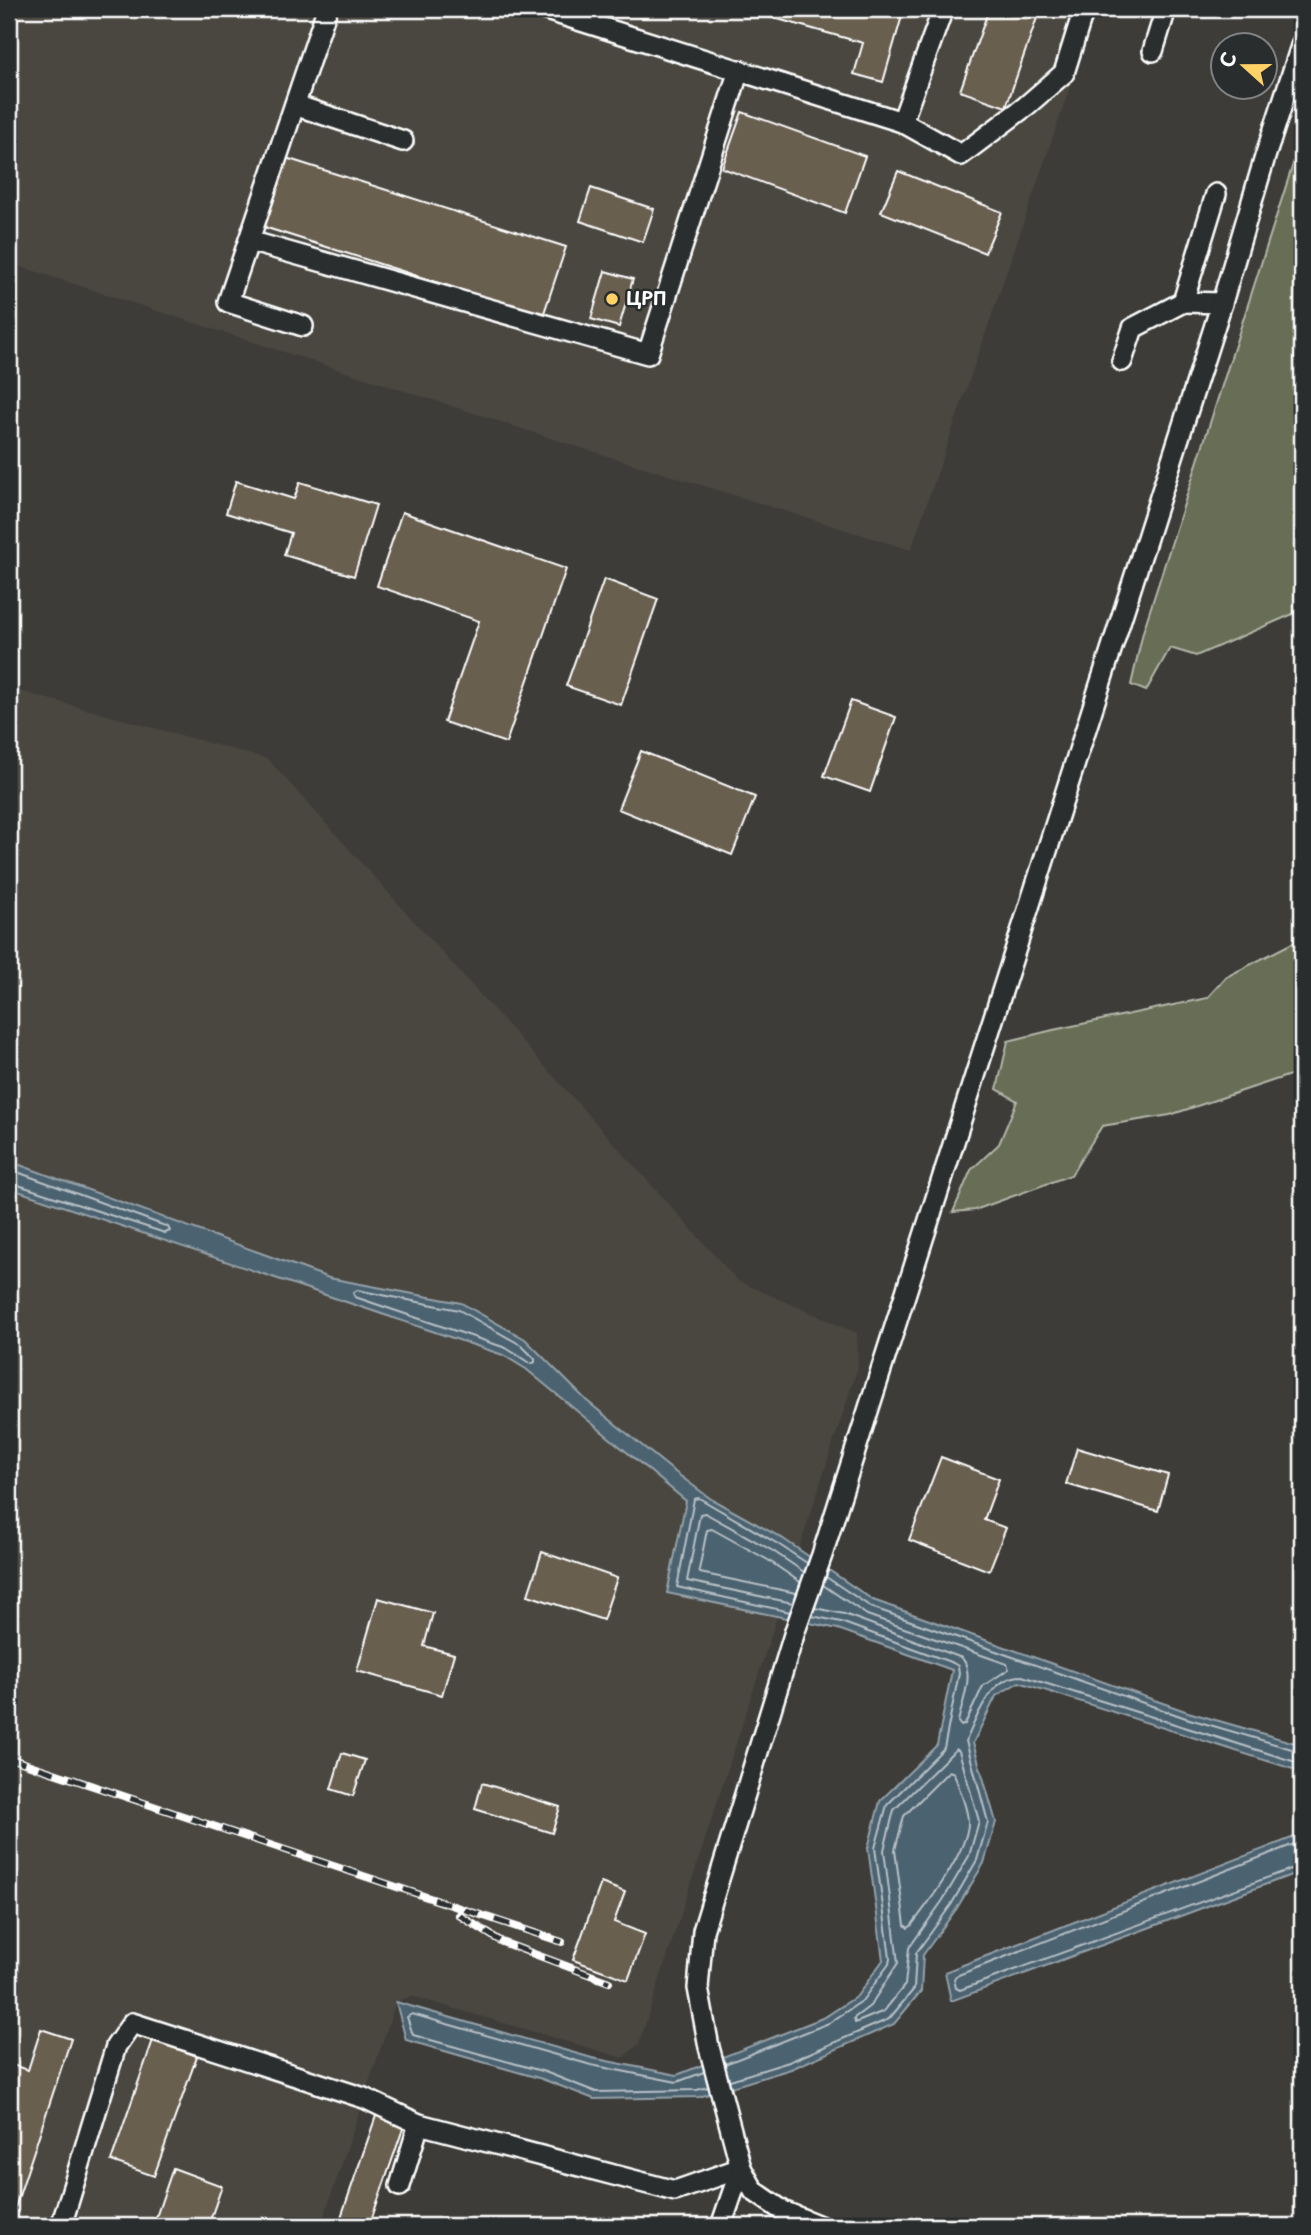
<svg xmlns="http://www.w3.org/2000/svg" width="1311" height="2235" font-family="'Playpen Sans',sans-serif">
<rect width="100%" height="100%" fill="#3d3c38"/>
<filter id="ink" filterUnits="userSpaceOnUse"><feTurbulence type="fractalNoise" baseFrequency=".0143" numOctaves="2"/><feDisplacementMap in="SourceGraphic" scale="14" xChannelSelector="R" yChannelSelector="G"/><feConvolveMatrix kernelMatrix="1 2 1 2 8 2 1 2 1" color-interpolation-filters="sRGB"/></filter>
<g filter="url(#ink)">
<!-- built -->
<g fill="#4a463f">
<polygon points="9,9 1097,9 911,550 575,446 9,263"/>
<polygon points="9,688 268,759 738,1281 857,1333 858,1367 639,2044 623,2058 411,1996 396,2002 321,2226 9,2226"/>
</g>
<!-- green -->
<g fill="#676e54" stroke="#b3b6aa" stroke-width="2">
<polygon points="1302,136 1302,610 1196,656 1170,648 1146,691 1131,685 1143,632"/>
<polygon points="1302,938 1302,1071 1170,1115 1102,1126 1071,1175 975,1210 953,1212 971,1170 999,1144 1017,1101 997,1089 1008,1041 1053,1030 1207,998 1226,977"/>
</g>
<!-- water -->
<g fill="#4c6270" stroke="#94a1a9" stroke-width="2">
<polygon points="9,1161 329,1278 461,1303 525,1339 587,1401 671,1469 711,1499 782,1538 873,1600 1188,1712 1302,1745 1302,1772 1019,1682 996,1696 973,1743 996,1822 984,1863 957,1908 923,1955 921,1991 894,2024 791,2069 699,2097 594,2099 542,2079 406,2040 396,2002 592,2058 677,2075 825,2017 857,1996 883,1960 868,1848 880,1801 937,1745 952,1670 838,1629 667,1593 686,1501 526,1369 503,1355 9,1188"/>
<polygon points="1302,1834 1302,1871 951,2001 945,1972"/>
</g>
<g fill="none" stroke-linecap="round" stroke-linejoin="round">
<!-- shore -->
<g stroke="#b7c0c6" stroke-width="2">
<polyline points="9,1169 168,1227 170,1231 165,1233 9,1182"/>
<polygon points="357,1290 459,1310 521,1345 535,1359 535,1362 531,1364 506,1348 355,1297 353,1293"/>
<polyline points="826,1577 871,1607 1186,1718 1302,1752"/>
<polyline points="796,1593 700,1573 699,1570 707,1530 712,1529 768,1560 800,1582"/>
<polyline points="793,1603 687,1581 700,1514 705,1513 773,1551 804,1572"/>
<path d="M815,1608L844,1614L962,1658C975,1673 962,1703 958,1722L961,1726L965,1724L983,1686L1009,1669L1007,1664L867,1615L823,1585"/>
<polyline points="790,1612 677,1587 694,1499 699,1498 778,1544 807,1563"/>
<polygon points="956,1749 959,1751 979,1821 969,1856 943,1900 909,1948 905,1985 884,2011 855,2023 854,2018 870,2006 898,1963 884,1850 894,1810"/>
<path d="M949,1771L954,1773C958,1787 967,1805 968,1820C970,1848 928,1904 911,1926L908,1928L905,1925L895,1850L904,1816Z"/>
<polyline points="1302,1841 956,1976 954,1979 956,1988 960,1990 1302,1865"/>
<polyline points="725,2064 829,2023 862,2001 889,1964 890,1958 875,1848 887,1805 944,1748 959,1673 958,1666 953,1663 841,1622 812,1616"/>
<polyline points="704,2072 677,2082 591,2065 412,2014 407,2017 413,2035 545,2072 596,2092 697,2090 708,2087"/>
<path d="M730,2080L789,2062L889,2019L914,1989L916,1953L951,1905L977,1860L988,1822L966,1741C977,1717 990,1676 1022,1676L1302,1764"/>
</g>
</g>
<!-- building -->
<g fill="#695e50" stroke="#fff" stroke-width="2">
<polygon points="742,9 904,9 883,82 854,74 863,43"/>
<polygon points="989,9 1040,9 1006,107 960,91"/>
<polygon points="742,112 865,156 845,213 722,168"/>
<polygon points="286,158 566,247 543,316 264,227"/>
<polygon points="898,171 1002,212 985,253 881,212"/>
<polygon points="591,188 654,209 643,242 580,221"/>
<polygon points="605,271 633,279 619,327 591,319"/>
<polygon points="236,481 294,499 300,482 376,505 354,576 284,555 291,533 226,513"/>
<polygon points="402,512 566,569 506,743 444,722 479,621 377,586"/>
<polygon points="604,579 658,599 621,705 566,686"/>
<polygon points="851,701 896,717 870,792 824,776"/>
<polygon points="641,751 755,797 732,855 618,809"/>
<polygon points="1077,1448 1168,1475 1158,1511 1066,1484"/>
<polygon points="941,1457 999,1479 984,1520 1006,1528 989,1571 909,1540"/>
<polygon points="542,1552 617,1578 603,1620 528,1595"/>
<polygon points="378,1598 433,1613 424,1646 454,1654 442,1695 357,1671"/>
<polygon points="342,1753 365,1760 353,1796 331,1789"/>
<polygon points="482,1783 560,1807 552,1833 475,1809"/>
<polygon points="601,1883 625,1892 614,1922 645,1934 628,1980 573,1960"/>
<polygon points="41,2029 71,2039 9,2226 9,2064 28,2070"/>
<polygon points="153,2040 197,2056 154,2176 111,2161"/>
<polygon points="377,2113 405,2123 369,2226 338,2226"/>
<polygon points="173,2168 222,2186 208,2226 153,2226"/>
</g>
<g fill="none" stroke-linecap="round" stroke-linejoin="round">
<!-- minor casing -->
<g stroke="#fff" stroke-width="24">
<g id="minor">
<polyline points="543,9 902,122"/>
<polyline points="943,9 902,122 961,155 1026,106 1064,73 1084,9"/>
<polyline points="1153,51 1166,9"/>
<polyline points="295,105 403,141"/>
<polyline points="1216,194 1183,302 1222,303"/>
<polyline points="249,241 648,354 739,70"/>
<polyline points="303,326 228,302 327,9"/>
<polyline points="1122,361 1133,328 1183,302"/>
<polyline points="400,2186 419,2124 675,2191 741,2168"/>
<polyline points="61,2226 116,2046 132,2023 364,2098 419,2124"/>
<polyline points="721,2226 741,2168"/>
<polyline points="820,2226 783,2211 754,2191 741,2168 709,2047 698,1988 703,1931 796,1628 822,1555 1222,303 1265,157 1302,43"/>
</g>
</g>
<!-- minor -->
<use href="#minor" stroke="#2a2d2e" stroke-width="19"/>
<!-- rail casing -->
<g stroke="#fff" stroke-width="8">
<g id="rail">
<polyline points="9,1758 562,1942"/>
<polyline points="459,1915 502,1942 609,1982"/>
</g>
</g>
<!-- rail -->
<use href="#rail" stroke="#2a2d2e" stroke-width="5" stroke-dasharray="16" stroke-linecap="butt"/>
</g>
</g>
<!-- markers -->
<circle fill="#ffd166" stroke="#2a2d2e" stroke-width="2.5" cx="612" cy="299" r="7"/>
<g text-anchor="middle" stroke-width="5" stroke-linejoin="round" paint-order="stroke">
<!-- poi labels -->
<g font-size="18" font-weight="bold" fill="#fff" stroke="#2a2d2e" text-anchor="start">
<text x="626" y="305">ЦРП</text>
</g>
</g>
<!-- margin -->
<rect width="1311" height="2235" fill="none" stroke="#2a2d2e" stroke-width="35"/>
<rect x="18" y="18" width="1276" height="2200" fill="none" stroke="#fff" stroke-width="2.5" filter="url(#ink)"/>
<!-- north arrow -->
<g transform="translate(1244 66) rotate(291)"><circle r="33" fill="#2a2d2e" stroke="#7f8182" stroke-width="2"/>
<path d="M0-5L12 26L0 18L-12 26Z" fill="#ffd166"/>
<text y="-10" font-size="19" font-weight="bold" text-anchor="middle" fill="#ffffff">С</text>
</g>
</svg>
